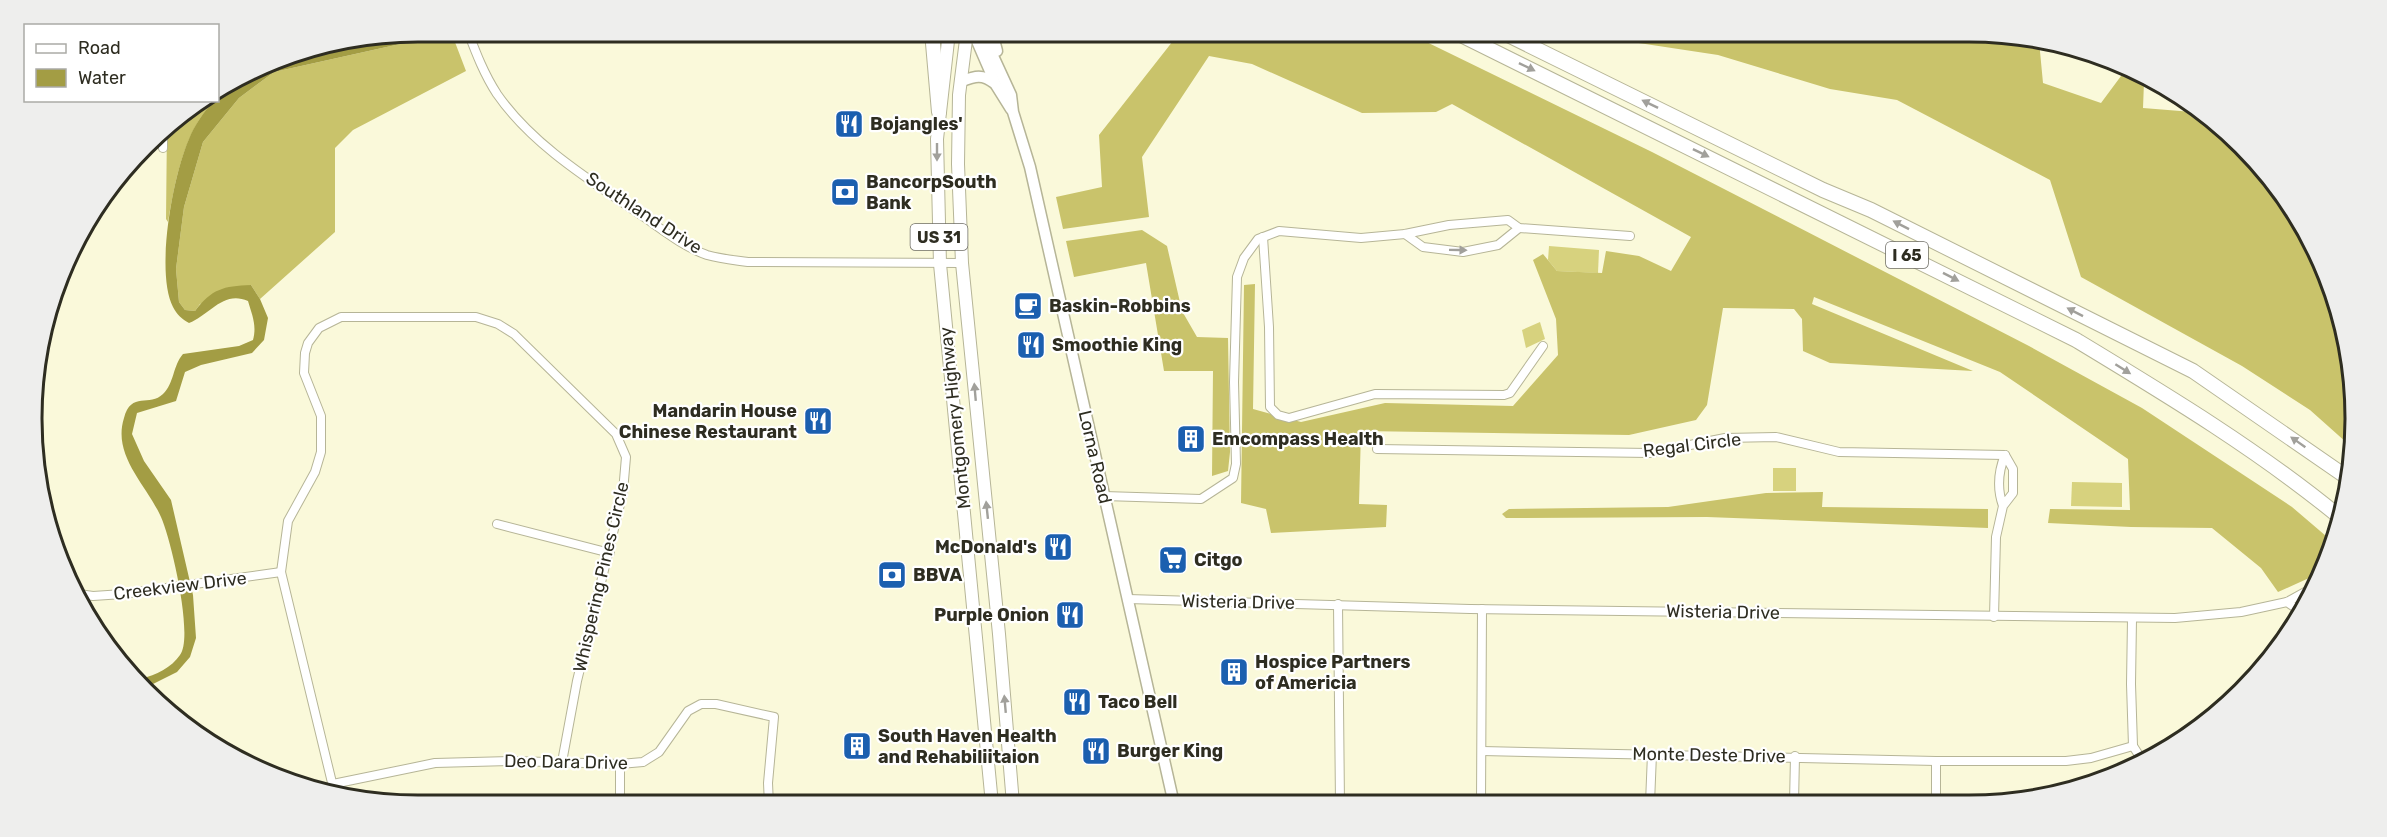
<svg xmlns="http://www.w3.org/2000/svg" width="2387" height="837" font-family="Rubik,sans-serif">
<rect width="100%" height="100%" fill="#faf9da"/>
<!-- green -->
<g fill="#d7d27e">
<polygon points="1549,246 1599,250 1598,273 1557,271 1548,260"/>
<polygon points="1540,322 1545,339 1526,348 1522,330"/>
<rect x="1773" y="468" width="23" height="23"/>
<polygon points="2072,482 2122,483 2122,507 2071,506"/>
</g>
<!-- forest -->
<g fill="#c9c36b">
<polygon points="1180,32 1406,32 1652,152 2029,346 2142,408 2292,507 2333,542 2320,573 2278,592 2261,568 2212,528 2131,527 2048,523 2050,509 2130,510 2128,459 2000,372 1814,297 1812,304 1973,371 1830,363 1803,351 1802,319 1794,309 1723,308 1707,405 1696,420 1629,435 1361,431 1359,504 1387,505 1386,527 1271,533 1266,509 1241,503 1244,285 1255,284 1253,409 1301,422 1385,403 1513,406 1558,355 1556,319 1533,260 1543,254 1557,271 1602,273 1606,251 1639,256 1671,271 1691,237 1452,104 1436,112 1362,113 1252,64 1209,56 1142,157 1149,217 1063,229 1056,197 1102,187 1099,135"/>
<polygon points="1586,32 1968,32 2039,41 2043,83 2101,103 2124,72 2144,82 2143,108 2205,113 2303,225 2352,368 2347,443 2310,410 2242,366 2081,277 2050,180 1897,100 1830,89 1718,55 1599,37"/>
<polygon points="453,37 466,71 353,130 335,148 335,232 260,299 251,285 200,304 195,311 185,310 179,302 176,269 184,207 203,142 239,98 274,72 400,44"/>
<path d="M207,101H214C184,131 175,181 168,222L166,219L167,125Z"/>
<polygon points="1142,230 1167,246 1182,311 1197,337 1228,338 1230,452 1228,471 1212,476 1213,371 1164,371 1146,263 1074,277 1066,241"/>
<polygon points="1823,492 1822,507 1988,509 1988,528 1707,517 1506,518 1502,514 1509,509 1668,507 1766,493"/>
</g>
<!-- water -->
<path fill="#a39d44" d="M418,32H463L453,37L400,44L274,72L239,98L203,142L184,207L176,269L179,302L185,310L195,311C212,289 223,286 251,285L260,299L268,318L264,340L252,353L201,365L185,372L176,401L137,413L132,434L144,461L171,500L193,595L196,638L190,657L177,672L149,686L142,678C155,676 172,667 180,655C194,637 171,539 161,517C147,485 112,456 124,418C131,391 150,407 163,394C174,384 173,365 183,354L239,346L253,340C257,325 252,315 248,301C223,290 210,315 189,323C182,319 177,315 173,307C155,272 173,175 189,139C194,126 204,111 214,101L218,100V96L223,90L271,61Z"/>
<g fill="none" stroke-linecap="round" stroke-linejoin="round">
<!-- street casing -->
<g stroke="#b6b597" stroke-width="10">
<g id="street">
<path d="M468,32C476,53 484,74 497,94C533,146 593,182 644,217C664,231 684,247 707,255C721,259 734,260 748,262L962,263"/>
<polyline points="163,128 163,148"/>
<polyline points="1405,234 1423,247 1463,252 1498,245 1519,228"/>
<polyline points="1263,237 1269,327 1270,407 1278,415 1289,418 1375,394 1504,395 1510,393 1543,346"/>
<polyline points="1377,449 1650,453 1725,438 1776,437 1839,452 2005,455"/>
<polyline points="1104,496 1201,499 1233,478 1236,464 1234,382 1237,277 1244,258 1258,239 1279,231 1361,238 1405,234 1449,225 1508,220 1519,228 1630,236"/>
<polyline points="497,524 610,553"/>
<polyline points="79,594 93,596 123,594 281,572"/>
<polyline points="1128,599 1470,609 2175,618 2241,612 2287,602 2314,587"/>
<polyline points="2287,602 2303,613"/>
<polyline points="1338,604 1340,804"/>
<path d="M1994,617L1996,537L2003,506L2013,493V469L2005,455C1998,472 1997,489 2003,506"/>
<polyline points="2132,619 2131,684 2133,746 2144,763"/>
<polyline points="1482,751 1936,761 2066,761 2091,758 2133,746"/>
<polyline points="620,764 620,805"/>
<polyline points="333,784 435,763 512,761 620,764 643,762 659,752 688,711 701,704 716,704 774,717 768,783 769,805"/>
<polyline points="335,795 281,572 288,521 315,472 321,452 321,416 304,373 305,353 308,343 319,328 341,317 476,317 498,324 514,334 616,434 626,457 623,492 577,681 562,762"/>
<polyline points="1936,802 1936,761"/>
<polyline points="1481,803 1482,609"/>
<polyline points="1650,803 1652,754"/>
<polyline points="1794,803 1795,756"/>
</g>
</g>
<!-- secondary casing -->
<g stroke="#b6b597" stroke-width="13">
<g id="secondary">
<polyline points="973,32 996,85 1011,109"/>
<polyline points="982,32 1011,95 1013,112 1030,167 1174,804"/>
<polyline points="992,32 997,51"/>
<path d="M962,81C975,76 983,74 994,83"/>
</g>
</g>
<!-- primary casing -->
<g stroke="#b6b597" stroke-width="14">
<g id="primary">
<polyline points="949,32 937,139 940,264 992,804"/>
<polyline points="967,32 959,95 958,164 962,263 999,634 1013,804"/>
</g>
</g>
<!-- highway casing -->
<g stroke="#b6b597" stroke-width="16">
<g id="highway">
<polyline points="932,32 939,112"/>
<path d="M1455,32L2076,340C2167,395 2260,451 2342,519"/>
<polyline points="1502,32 1823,190 1871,210 2193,371 2345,476"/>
</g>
</g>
<!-- street -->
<use href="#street" stroke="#fff" stroke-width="8"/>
<!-- secondary -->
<use href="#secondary" stroke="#fff" stroke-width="10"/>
<!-- primary -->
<use href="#primary" stroke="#fff" stroke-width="12"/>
<!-- highway -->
<use href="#highway" stroke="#fff" stroke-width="14"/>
</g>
<!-- one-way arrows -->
<defs><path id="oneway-solid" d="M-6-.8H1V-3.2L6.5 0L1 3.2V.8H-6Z" transform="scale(1.5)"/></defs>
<g fill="#a1a09b">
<use href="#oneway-solid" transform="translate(1527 67) rotate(26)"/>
<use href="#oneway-solid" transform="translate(1650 104) rotate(-154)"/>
<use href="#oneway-solid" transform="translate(937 152) rotate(90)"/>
<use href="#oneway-solid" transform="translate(1701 153) rotate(26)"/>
<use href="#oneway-solid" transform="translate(1901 225) rotate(-153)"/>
<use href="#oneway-solid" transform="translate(1458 250) rotate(1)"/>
<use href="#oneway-solid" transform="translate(1951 277) rotate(27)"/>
<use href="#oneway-solid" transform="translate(2075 312) rotate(-153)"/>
<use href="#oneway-solid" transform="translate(2123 369) rotate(32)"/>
<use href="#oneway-solid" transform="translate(975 392) rotate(-95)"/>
<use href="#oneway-solid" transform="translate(2298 442) rotate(-145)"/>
<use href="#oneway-solid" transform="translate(987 510) rotate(-96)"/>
<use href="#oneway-solid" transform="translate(1005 704) rotate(-95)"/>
</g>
<!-- icons -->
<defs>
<g id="restaurant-square" transform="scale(1.5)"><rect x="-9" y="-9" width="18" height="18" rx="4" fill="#1b5faf" stroke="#fff"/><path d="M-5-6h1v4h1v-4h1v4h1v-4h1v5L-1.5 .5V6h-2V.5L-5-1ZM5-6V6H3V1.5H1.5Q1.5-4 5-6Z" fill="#fff"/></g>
<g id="bank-square" transform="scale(1.5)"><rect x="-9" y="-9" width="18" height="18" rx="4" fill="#1b5faf" stroke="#fff"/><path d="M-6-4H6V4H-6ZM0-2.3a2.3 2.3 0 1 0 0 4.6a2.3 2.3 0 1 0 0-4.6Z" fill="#fff"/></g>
<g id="cafe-square" transform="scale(1.5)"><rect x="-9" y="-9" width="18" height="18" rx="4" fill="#1b5faf" stroke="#fff"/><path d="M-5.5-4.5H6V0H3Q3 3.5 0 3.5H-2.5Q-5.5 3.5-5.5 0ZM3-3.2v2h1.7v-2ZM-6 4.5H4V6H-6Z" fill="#fff"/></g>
<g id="building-square" transform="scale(1.5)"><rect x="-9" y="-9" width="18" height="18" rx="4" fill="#1b5faf" stroke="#fff"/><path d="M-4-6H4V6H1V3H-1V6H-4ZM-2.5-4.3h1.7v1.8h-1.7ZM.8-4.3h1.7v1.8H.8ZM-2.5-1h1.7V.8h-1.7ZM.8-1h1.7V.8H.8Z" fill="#fff"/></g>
<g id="supermarket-square" transform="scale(1.5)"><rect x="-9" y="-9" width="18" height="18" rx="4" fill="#1b5faf" stroke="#fff"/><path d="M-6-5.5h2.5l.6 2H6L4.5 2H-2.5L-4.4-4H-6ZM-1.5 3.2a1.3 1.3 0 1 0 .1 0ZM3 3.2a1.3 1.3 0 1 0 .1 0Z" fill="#fff"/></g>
</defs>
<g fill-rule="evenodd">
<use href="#restaurant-square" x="849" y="124"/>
<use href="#bank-square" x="845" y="192"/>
<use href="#cafe-square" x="1028" y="306"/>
<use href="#restaurant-square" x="1031" y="345"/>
<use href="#restaurant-square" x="818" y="421"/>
<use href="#building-square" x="1191" y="439"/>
<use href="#restaurant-square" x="1058" y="547"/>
<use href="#supermarket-square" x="1173" y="560"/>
<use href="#bank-square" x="892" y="575"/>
<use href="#restaurant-square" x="1070" y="615"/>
<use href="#building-square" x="1234" y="672"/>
<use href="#restaurant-square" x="1077" y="702"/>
<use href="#building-square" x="857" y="746"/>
<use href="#restaurant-square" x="1096" y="751"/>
</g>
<g text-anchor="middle" stroke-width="4.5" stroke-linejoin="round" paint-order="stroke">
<!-- shield labels -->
<g fill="#fff" stroke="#6d6c64" stroke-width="1.5">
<rect x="910.5" y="224" width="57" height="26" rx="4.5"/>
<rect x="1886" y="242" width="42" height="26" rx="4.5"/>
</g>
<g font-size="16" font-weight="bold" fill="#2e2d21">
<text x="939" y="243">US 31</text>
<text x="1907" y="261">I 65</text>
</g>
<!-- poi labels -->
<g font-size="18" font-weight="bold" fill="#2e2d21" stroke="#fff" text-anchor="start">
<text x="870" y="130">Bojangles'</text>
<text x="866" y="188">BancorpSouth<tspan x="866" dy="21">Bank</tspan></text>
<text x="1049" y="312">Baskin-Robbins</text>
<text x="1052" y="351">Smoothie King</text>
<text x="797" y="417" text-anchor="end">Mandarin House<tspan x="797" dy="21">Chinese Restaurant</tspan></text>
<text x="1212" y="445">Emcompass Health</text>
<text x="1037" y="553" text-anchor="end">McDonald's</text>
<text x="1194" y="566">Citgo</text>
<text x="913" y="581">BBVA</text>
<text x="1049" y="621" text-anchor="end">Purple Onion</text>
<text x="1255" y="668">Hospice Partners<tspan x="1255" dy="21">of Americia</tspan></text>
<text x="1098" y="708">Taco Bell</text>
<text x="878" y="742">South Haven Health<tspan x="878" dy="21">and Rehabiliitaion</tspan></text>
<text x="1117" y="757">Burger King</text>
</g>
<!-- street labels -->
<g font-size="18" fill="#2e2d21" stroke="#fff">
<text transform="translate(644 213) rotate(33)" y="6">Southland Drive</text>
<text transform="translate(955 418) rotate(-96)" y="6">Montgomery Highway</text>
<text transform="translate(1692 445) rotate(-7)" y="6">Regal Circle</text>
<text transform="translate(1095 457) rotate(77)" y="6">Lorna Road</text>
<text transform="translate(601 577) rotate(-77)" y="6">Whispering Pines Circle</text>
<text transform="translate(180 586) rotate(-7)" y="6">Creekview Drive</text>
<text transform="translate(1238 602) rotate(1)" y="6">Wisteria Drive</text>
<text transform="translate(1723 612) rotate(1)" y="6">Wisteria Drive</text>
<text transform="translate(1709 755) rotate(1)" y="6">Monte Deste Drive</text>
<text transform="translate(566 762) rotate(1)" y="6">Deo Dara Drive</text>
</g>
</g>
<!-- crop -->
<path d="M0 0H2387V837H0ZM418 42H1969A376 376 0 0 1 2345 418V419A376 376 0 0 1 1969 795H418A376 376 0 0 1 42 419V418A376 376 0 0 1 418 42Z" fill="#eeeeed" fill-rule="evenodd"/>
<path fill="none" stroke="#2e2d21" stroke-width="3" d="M418 42H1969A376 376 0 0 1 2345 418V419A376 376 0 0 1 1969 795H418A376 376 0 0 1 42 419V418A376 376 0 0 1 418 42Z"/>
<!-- legend -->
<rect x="24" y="24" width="195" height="78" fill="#ffffff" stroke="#ababa6" stroke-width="1.5"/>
<rect x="36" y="44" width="30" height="9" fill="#ffffff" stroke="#ababa6" stroke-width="1.5"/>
<text x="78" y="54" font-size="18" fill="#2e2d21">Road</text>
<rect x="36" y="69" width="30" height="18" fill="#a39d44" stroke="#ababa6" stroke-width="1.5"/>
<text x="78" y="84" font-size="18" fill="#2e2d21">Water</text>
</svg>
